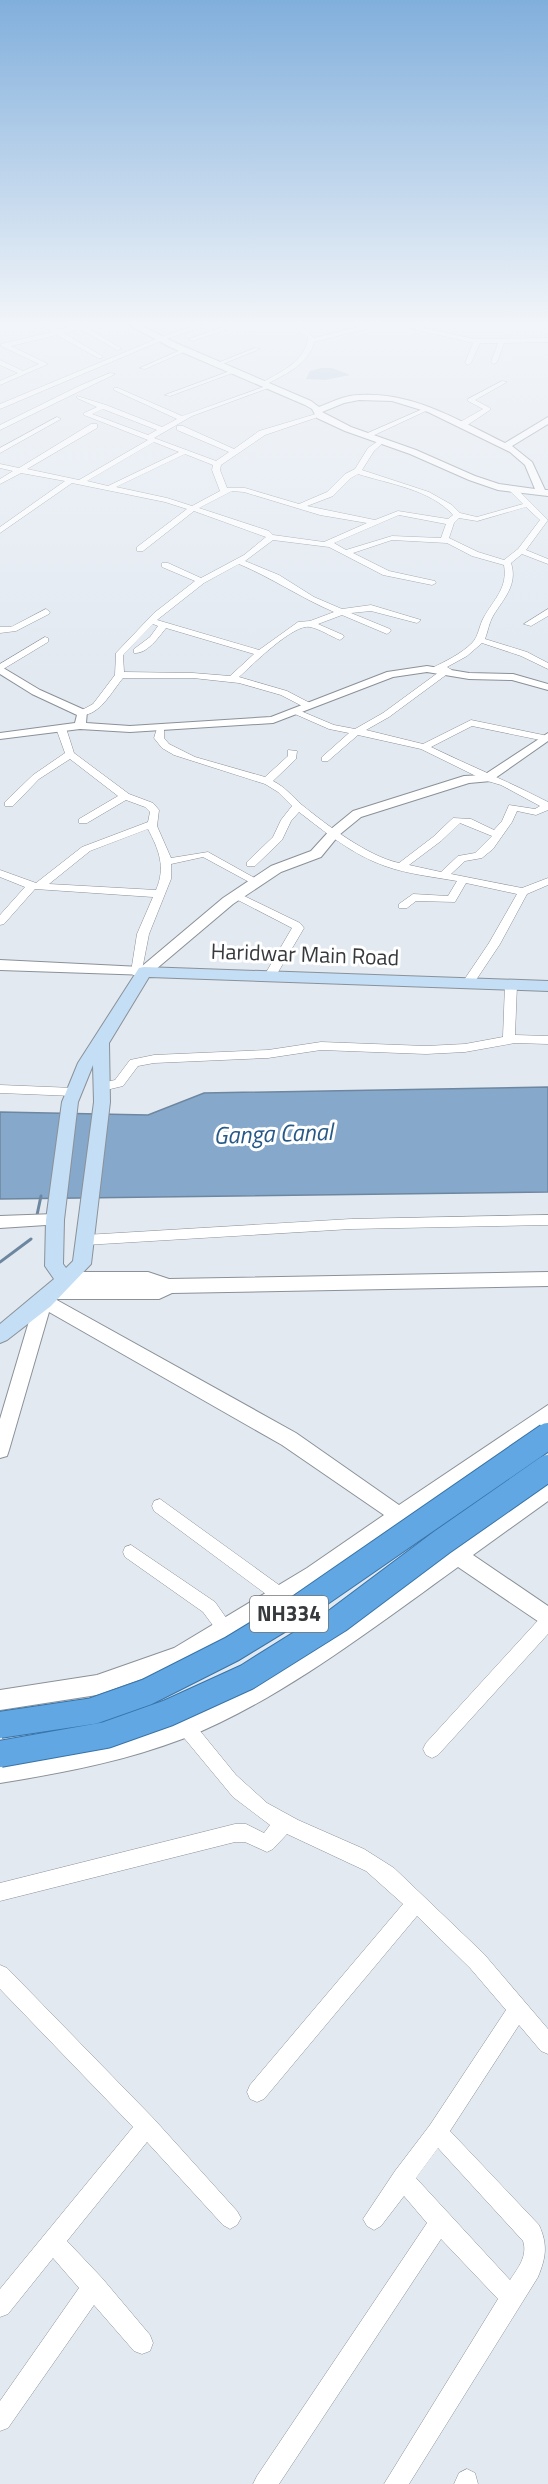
<svg xmlns="http://www.w3.org/2000/svg" width="548" height="2484" font-family="'Titillium Web',sans-serif">
<rect width="100%" height="100%" fill="#e2e9f1"/>
<!-- green -->
<polygon fill="#a9c0d6" points="321,368 332,368 350,375 325,380 306,379 310,371"/>
<!-- water -->
<polygon fill="#86a8ca" stroke="#6e87a0" stroke-width="1.5" points="548,1087 548,1192 0,1199 0,1112 148,1115 204,1093"/>
<g fill="none" stroke-linecap="round" stroke-linejoin="round">
<!-- stream -->
<g stroke="#6e87a0" stroke-width="3">
<polyline points="37,1215 41,1196"/>
<polyline points="0,1262 31,1239"/>
</g>
<!-- minor casing -->
<g stroke="#8a9198" stroke-width="1">
<g id="minor">
<polygon points="42,325 50,325 58,330 75,325 89,325 86,327 122,349 117,350 80,329 63,333 102,356 102,358 98,358 57,335 11,346 48,364 0,385 0,381 18,373 0,365 0,360 23,371 39,364 1,346 1,344 52,332"/>
<polygon points="196,325 207,325 163,340 0,409 0,404 159,338"/>
<path d="M294,325H301L314,338L367,325H380L314,342C309,364 286,374 267,384H263V382C282,371 306,361 308,337Z"/>
<polygon points="226,326 228,329 192,341 189,339"/>
<polygon points="416,326 474,339 548,338 548,342 504,343 497,362 494,364 491,362 498,343 480,343 471,363 468,365 465,363 473,343 414,329"/>
<polygon points="255,348 260,349 220,365 215,364"/>
<polygon points="183,349 188,350 145,369 140,368"/>
<polygon points="233,370 238,371 170,396 165,395"/>
<polygon points="110,373 115,374 0,430 0,425 79,386"/>
<polygon points="502,381 507,382 475,400 490,408 490,410 466,426 460,426 460,422 483,409 468,401 468,399"/>
<path d="M269,385L274,386L192,416L154,438L216,461L229,452L177,430V426H183L234,449L259,431L319,413L321,414V416L265,435L221,465L220,470L227,488H245L299,504L327,492L345,474L355,469L368,448L381,439L385,441L374,451L362,470L429,492L452,505L460,513L477,517L523,504L508,489L515,487L548,520L526,550L548,559V564L522,554L511,563C518,585 504,598 493,616C489,623 488,631 485,639L527,652L548,663V669L521,656L482,643L467,656L447,667L452,670L450,672L389,717L366,730L423,744L471,720L548,736V740L545,741L472,726L431,747C470,766 510,782 548,802V810L536,815L517,811L512,822L493,849L482,858L465,861L451,874L522,888L548,878V885L527,894L500,944L472,986H464L462,983L489,943L517,894L466,883L455,902L416,901L407,908H399V904L413,894L448,896L457,881C434,877 407,874 385,866C353,855 325,832 299,812L291,821L282,840L255,866H247V862L273,837L281,820L292,806L278,792L265,784L174,755L162,748L154,738L158,725H164V738L169,744L195,757L265,777L288,756V750L297,751L296,759L273,781C285,787 292,796 302,805C327,825 367,856 399,863L433,837L453,818L471,819L494,830L502,821L509,805L535,809L540,806L501,785L484,780L421,749L358,735L328,761H322V757L349,733L329,729L288,711L296,709L334,725L355,729L383,713L439,672H432V668C446,661 461,654 472,643C479,636 479,625 484,617C494,599 508,588 504,565L472,556L447,543L392,540L353,553L389,571L435,581L436,583L432,585L383,575L329,547L273,540L245,561L279,575L314,597L342,609L371,605L421,620L417,623L371,611L351,613L390,629L391,631L387,634L342,615L318,624L343,635L344,637L340,640C330,636 320,629 310,627C294,623 251,666 239,677L287,691L310,703V707H304L281,695L239,683L193,678H123C112,691 99,717 80,715V711L93,704L115,675L116,653L154,613L195,581L162,567V563H168L201,578L244,555L266,537L194,511L143,551H137V547L187,509L165,502L72,483L0,533V527L65,481L21,473L0,484V479L13,471L0,468V464L19,468L91,424H97V428L27,469L79,480L148,440L84,415V413L97,407L77,398V396L106,405L162,427L177,419L114,390V388H118L182,416ZM103,409L157,430L148,435L92,414ZM154,442L179,452L108,486L87,481ZM185,454L213,465L212,470L220,491L192,506L167,498L116,487ZM358,474C389,484 430,489 453,515L448,519L398,511L375,520L307,506L333,496L351,478ZM232,491L244,492L320,515L367,523L324,542L273,535L269,531L199,508ZM526,507L540,520L518,549L504,560L478,552L449,538L454,523L459,518L477,521ZM399,515L446,524L441,538L392,536L346,550L334,543ZM239,564C272,578 301,598 334,612L310,621L298,622L259,650L157,620L204,583ZM153,624L158,626L150,637L134,649V653C147,654 158,638 166,628L254,654L230,676L193,673L124,672L123,655ZM460,823L492,836L475,853L458,856L441,872L409,865L441,841Z"/>
<polygon points="425,408 430,409 368,438 361,436"/>
<polygon points="57,417 61,419 59,420 0,453 0,448"/>
<polygon points="46,609 50,612 49,614 16,631 0,633 0,627 11,627"/>
<polygon points="548,609 548,616 531,626 524,624"/>
<polygon points="45,637 48,638 48,642 0,671 0,664"/>
<path d="M58,726L66,728L74,753L129,794L153,803L159,810L157,826L171,858L208,852L260,881L259,883H251L203,857L171,864V879L149,934L141,975H133L131,972L137,934L153,897L35,889L4,924L0,925V915L25,887L0,877V870L36,883L82,847L148,822L150,812L145,807L126,800L87,823H79V819L118,796L70,759L39,779L13,806H5V802L33,775L65,753L56,728ZM148,829C159,850 166,867 156,890L49,884L90,851Z"/>
<polygon points="236,892 300,923 304,928 274,979 270,980 264,976 292,928 232,897 232,893"/>
<polygon points="511,981 517,985 515,1035 548,1036 548,1044 515,1043 465,1052 426,1054 321,1050 268,1058 154,1063 138,1066 123,1086 102,1091 96,1087 98,1084 115,1080 130,1060 154,1055 268,1050 321,1042 426,1046 465,1044 503,1037 505,985"/>
<polygon points="0,1085 74,1088 80,1092 74,1096 0,1093"/>
<polygon points="548,1215 548,1225 351,1229 85,1245 80,1244 78,1240 80,1236 85,1235 351,1219"/>
<polygon points="160,1499 286,1590 288,1595 286,1600 280,1603 274,1600 154,1511 152,1506 154,1501"/>
<polygon points="131,1545 215,1602 234,1629 232,1635 226,1637 220,1635 203,1612 125,1557 123,1552 125,1547"/>
<polygon points="548,1614 548,1634 438,1755 432,1758 426,1755 423,1749 426,1743 542,1616"/>
<path d="M186,1718L192,1721L236,1775L267,1803L298,1820L364,1849L394,1868L484,1954L548,2029V2054L541,2051L519,2025L450,2131L539,2225C548,2245 546,2257 538,2277L409,2484H384L498,2299L441,2239L279,2484H253L257,2476L427,2223L404,2196L381,2226L374,2230L367,2226L363,2219L395,2171L430,2125L506,2010L470,1968L417,1916L264,2099L257,2102L250,2099L247,2092L250,2085L403,1904L366,1871L287,1834L273,1849L267,1852L245,1842H235L0,1901V1883L235,1824H246L264,1833L270,1825L233,1797L180,1733L177,1727L180,1721ZM438,2148L523,2241C528,2256 518,2268 510,2280L416,2178Z"/>
<polygon points="0,1965 7,1968 154,2119 237,2211 241,2218 237,2225 230,2229 223,2225 147,2142 67,2241 102,2278 150,2335 153,2343 150,2351 142,2354 134,2351 94,2305 8,2428 0,2431 0,2401 79,2288 53,2258 8,2314 0,2317 0,2289 133,2127 0,1989"/>
<polygon points="467,2469 475,2473 478,2484 454,2484 459,2473"/>
</g>
</g>
<!-- tertiary casing -->
<g stroke="#8a9198" stroke-width="2">
<g id="tertiary">
<path d="M129,325H140L176,343L311,401L319,407C332,402 345,395 359,395C412,391 460,421 505,443L548,417V424L512,446L532,462L545,490H548V496L498,490L469,480L410,454L345,431L317,418L312,409L305,405L170,347ZM359,400L392,401L428,412L510,452L525,465L535,489L499,484L475,476L416,450L351,427L322,412L344,403Z"/>
<polygon points="0,666 40,690 87,711 86,723 130,726 271,717 387,672 427,666 469,673 513,674 548,684 548,690 512,680 469,679 427,672 393,677 273,723 130,732 80,729 0,739 0,733 75,723 77,715 32,694 0,674"/>
<polygon points="548,733 548,741 491,781 469,783 361,817 339,835 321,857 281,872 233,904 149,975 0,970 0,960 141,967 223,898 271,866 311,851 331,829 353,811 464,776 484,775"/>
<polygon points="55,1214 61,1216 63,1220 61,1224 0,1228 0,1216"/>
<path d="M65,1272H148L169,1279L548,1272V1286L172,1293L159,1299H55L296,1433L399,1505L548,1405V1423L415,1515L457,1544L548,1482V1501L473,1555L548,1606V1628L458,1567C376,1626 279,1701 185,1738C125,1761 63,1773 0,1783V1761L118,1738L164,1725L198,1711L237,1691L292,1657L442,1556L399,1526L321,1580L187,1663L97,1695L0,1710V1690L97,1675L174,1648L307,1568L384,1515L282,1445L49,1312L9,1450L7,1456L0,1458V1419L35,1301L38,1296L46,1295L45,1292L47,1287L64,1285L59,1284L57,1279L59,1274Z"/>
</g>
</g>
<!-- secondary casing -->
<g stroke="#8a9198" stroke-width="2">
<path id="secondary" d="M144,967L548,981V991L149,977L109,1043L110,1102L91,1264L51,1306L7,1340L0,1343V1324L54,1279L45,1266L46,1220L62,1102L78,1063L139,968ZM93,1065L94,1102L73,1261L66,1268L63,1264L64,1220L78,1102Z"/>
</g>
<!-- minor -->
<use href="#minor" fill="#fff" fill-rule="evenodd"/>
<!-- tertiary -->
<use href="#tertiary" fill="#fff" fill-rule="evenodd"/>
<!-- secondary -->
<use href="#secondary" fill="#c4def5" fill-rule="evenodd"/>
<!-- trunk-bridge casing -->
<g stroke="#3873a6" stroke-width="28" stroke-linecap="butt">
<g id="trunk-bridge">
<polyline points="0,1725 93,1711 147,1692 232,1649 296,1610 548,1436"/>
<polyline points="0,1754 106,1735 168,1713 247,1677 338,1620 442,1542 548,1468"/>
</g>
</g>
<!-- trunk-bridge -->
<use href="#trunk-bridge" stroke="#60a7e4" stroke-width="26"/>
</g>
<!-- sky -->
<linearGradient id="sky" x2="0" y2="1"><stop stop-color="#81afdc"/><stop offset="0.48" stop-color="#f2f5f9"/><stop offset="1" stop-color="#f2f5f9" stop-opacity="0"/></linearGradient>
<rect width="548" height="673" fill="url(#sky)"/>
<g text-anchor="middle" stroke-width="6" stroke-linejoin="round" paint-order="stroke">
<!-- shield labels -->
<rect fill="#fff" stroke="#737577" stroke-width="1.5" x="250" y="1596" width="78" height="36" rx="4.5"/>
<g font-size="21" font-weight="bold" fill="#373a3d">
<text x="289" y="1621">NH334</text>
</g>
<!-- street labels -->
<g font-size="22" fill="#373a3d" stroke="#fff">
<text transform="translate(305 954) rotate(2)" y="8">Haridwar Main Road</text>
</g>
<!-- water labels -->
<g font-size="24" font-style="italic" fill="#265987" stroke="#fff">
<text transform="translate(273 1134) rotate(-2)" y="8">Ganga Canal</text>
</g>
</g>
</svg>
